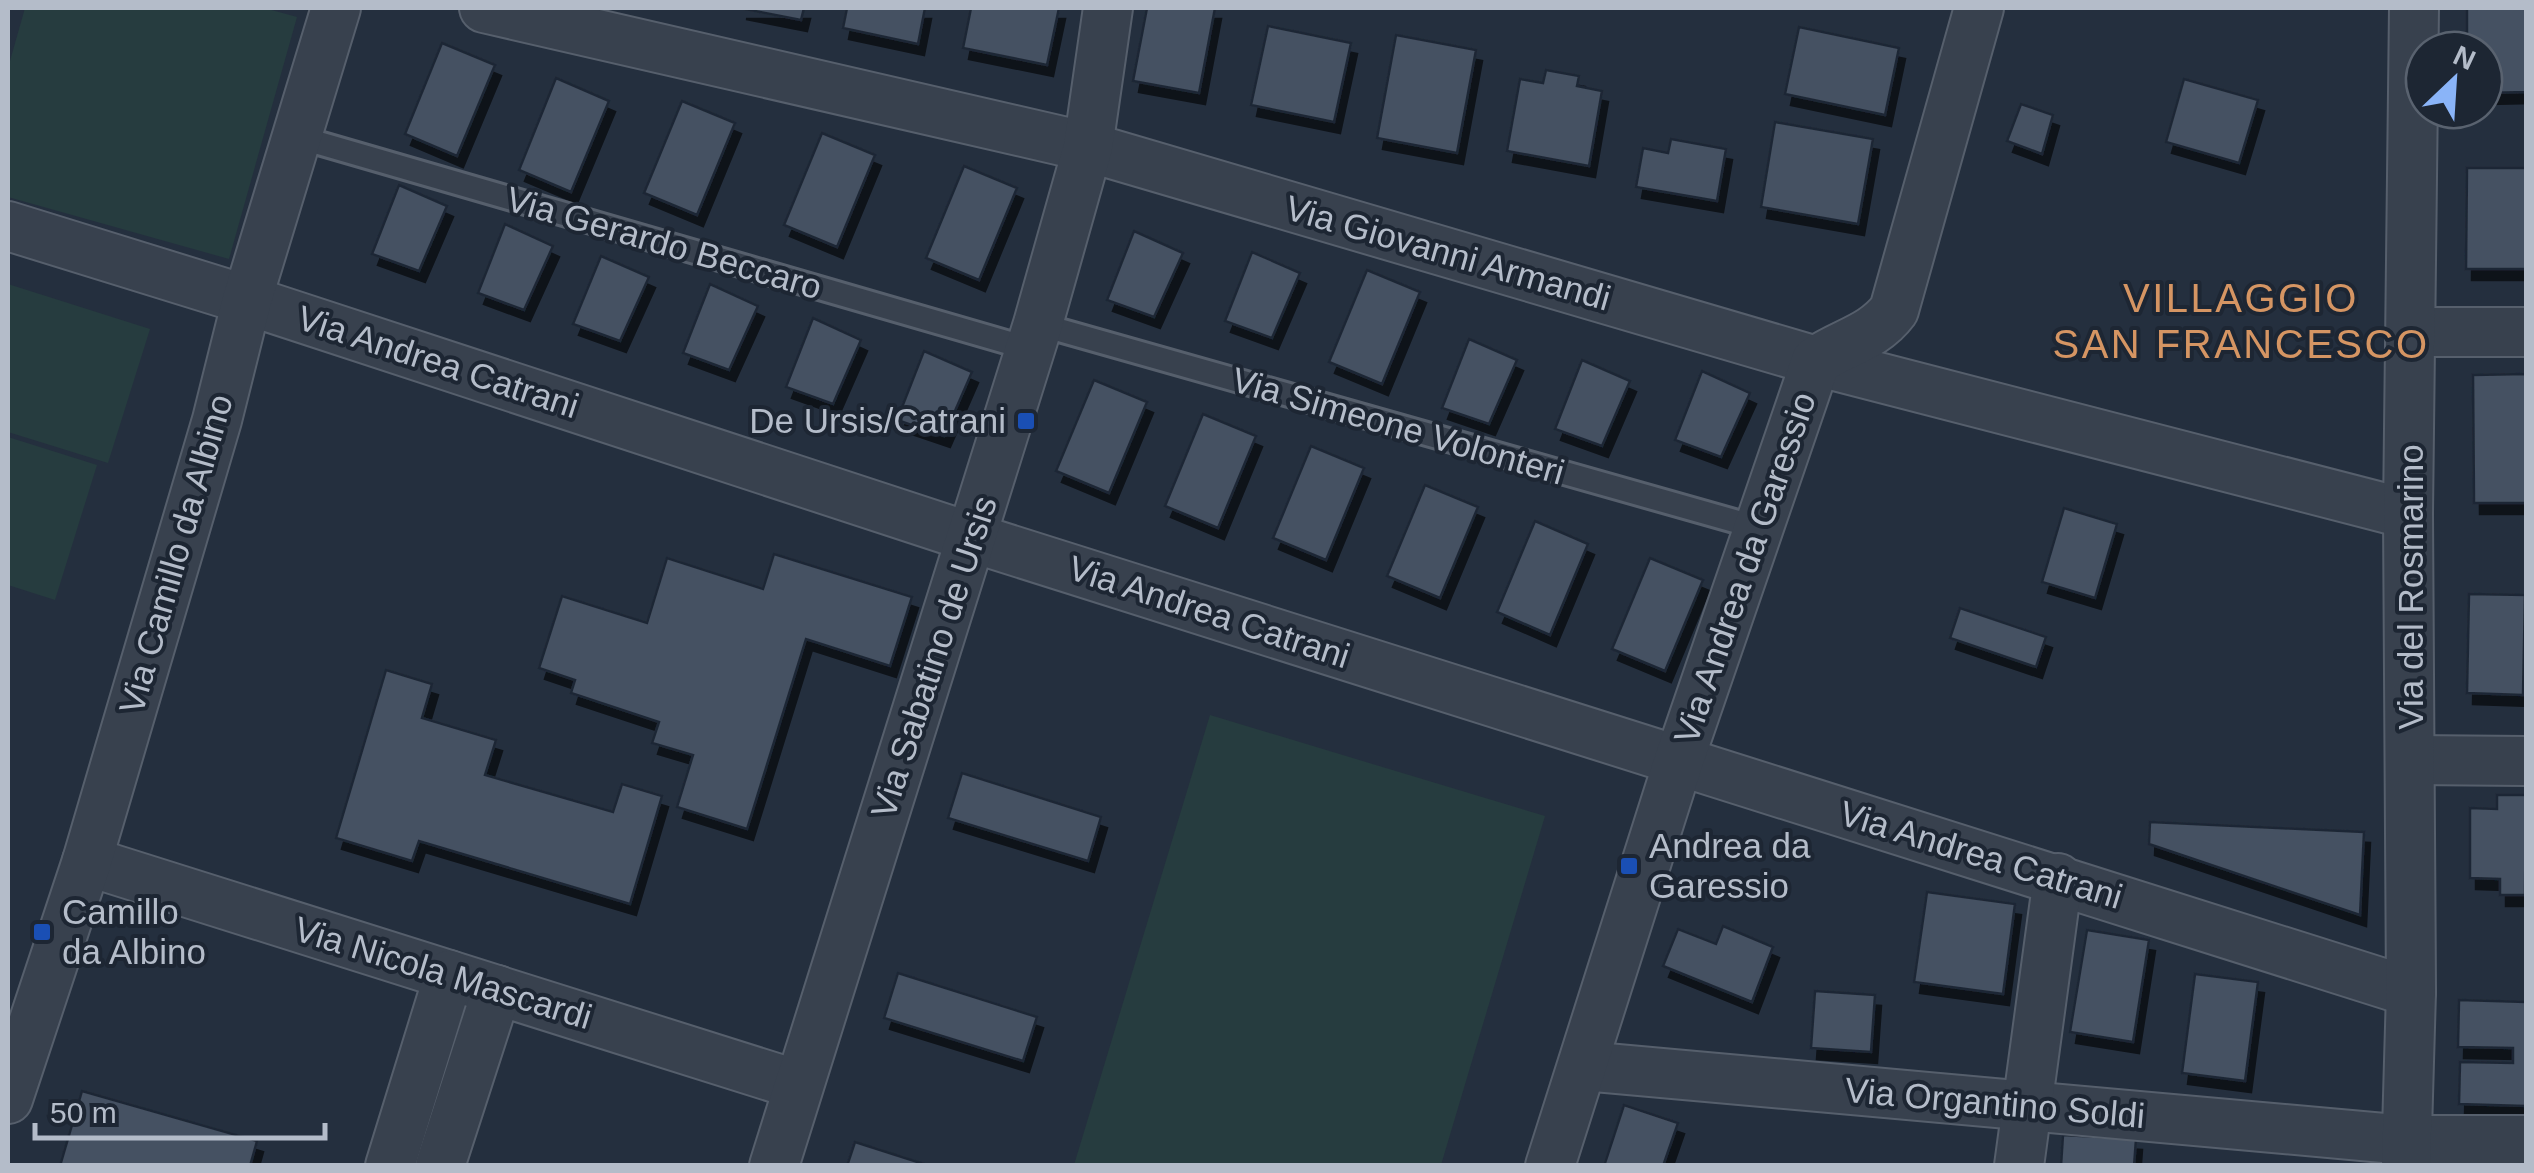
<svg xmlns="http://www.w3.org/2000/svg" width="2534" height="1173" font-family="Arial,sans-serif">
<defs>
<filter id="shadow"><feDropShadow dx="6" dy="11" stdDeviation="0" flood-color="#0009"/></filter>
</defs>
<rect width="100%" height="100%" fill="#242f3e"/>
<!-- green -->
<g fill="#263c3f">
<polygon points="25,8 264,8 297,17 229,259 8,197 8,68"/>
<polygon points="8,284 150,329 108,463 8,432"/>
<polygon points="8,437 97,465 55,600 8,585"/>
<polygon points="1210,715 1545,816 1441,1165 1074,1165"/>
</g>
<!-- building -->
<g fill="#455162" stroke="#1f2835" stroke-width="2.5" filter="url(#shadow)">
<polygon points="740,8 804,8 801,20"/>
<polygon points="847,8 925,8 918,44 843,28"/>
<polygon points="971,8 1059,8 1047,65 963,48"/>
<polygon points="1147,8 1215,8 1199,93 1133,81"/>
<polygon points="2467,8 2526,8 2526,92 2484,93 2484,50 2467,50"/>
<polygon points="1268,26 1351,43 1334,122 1251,105"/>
<polygon points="1799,27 1899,48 1885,115 1785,94"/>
<polygon points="1396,35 1476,50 1457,153 1377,138"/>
<polygon points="442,43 495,65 457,156 405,134"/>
<polygon points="1546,70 1579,76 1577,86 1602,91 1589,166 1507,151 1520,79 1543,83"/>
<polygon points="556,78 609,101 571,192 519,170"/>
<polygon points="2184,79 2258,100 2239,163 2166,142"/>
<polygon points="682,101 735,123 697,215 644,193"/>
<polygon points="2021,104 2053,115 2042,154 2007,141"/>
<polygon points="1775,122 1873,139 1858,224 1761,207"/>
<polygon points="822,133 875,155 837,247 784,225"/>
<polygon points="1671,139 1726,149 1717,201 1636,187 1643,148 1668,153"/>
<polygon points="964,166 1017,188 979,280 926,258"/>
<polygon points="2467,168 2526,168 2526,269 2466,269"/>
<polygon points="399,185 447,206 419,271 372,254"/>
<polygon points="505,224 553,246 524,310 478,293"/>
<polygon points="1134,231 1183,253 1154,317 1107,300"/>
<polygon points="1252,252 1300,273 1272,338 1225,321"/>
<polygon points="601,256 649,277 620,341 573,324"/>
<polygon points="1367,270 1420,292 1382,384 1329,362"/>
<polygon points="710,284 758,306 729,370 683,353"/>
<polygon points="813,318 861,340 833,404 786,387"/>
<polygon points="1469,339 1517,360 1489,424 1442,408"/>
<polygon points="924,351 972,372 944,436 897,420"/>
<polygon points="1582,360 1630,381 1602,446 1555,429"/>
<polygon points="1702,371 1750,393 1721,457 1675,440"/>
<polygon points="2526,374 2526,503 2474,503 2473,375"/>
<polygon points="1094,380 1147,402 1109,493 1056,471"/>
<polygon points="1203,414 1256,436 1218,528 1165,506"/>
<polygon points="1311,446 1364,468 1326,560 1273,538"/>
<polygon points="1425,485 1478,507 1440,598 1387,576"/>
<polygon points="2064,508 2117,524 2095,598 2042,582"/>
<polygon points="1535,521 1588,544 1550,635 1497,612"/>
<polygon points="774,554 912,597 890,666 806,639 747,829 677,807 693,755 652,743 659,722 571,693 575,680 539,668 562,596 647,623 667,558 763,589"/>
<polygon points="1650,558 1703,580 1665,671 1612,649"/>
<polygon points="2469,594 2525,595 2523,695 2467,693"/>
<polygon points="1960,608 2046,637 2036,667 1950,638"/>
<polygon points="386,670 432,684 422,718 496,740 485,775 613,812 622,784 662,796 630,904 419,841 412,861 336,838"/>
<polygon points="962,773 1101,817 1088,861 948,818"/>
<polygon points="2497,795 2526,795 2525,895 2500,895 2500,879 2470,878 2470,808 2497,809"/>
<polygon points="2150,822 2364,832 2360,915 2149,844"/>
<polygon points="1927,892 2015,904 2003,994 1914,982"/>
<polygon points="1723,926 1773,947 1752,1002 1663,966 1678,929 1716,944"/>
<polygon points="2087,930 2149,940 2133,1042 2070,1032"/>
<polygon points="898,973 1037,1017 1023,1061 884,1018"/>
<polygon points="2195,974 2258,982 2245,1081 2182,1073"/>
<polygon points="1815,991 1875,995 1871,1052 1811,1048"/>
<polygon points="2459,1000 2526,1002 2526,1106 2459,1104 2460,1062 2513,1063 2513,1048 2458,1047"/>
<polygon points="82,1091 257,1141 250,1166 60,1166"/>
<polygon points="1624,1105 1678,1123 1663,1166 1604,1166"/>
<polygon points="2063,1135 2136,1139 2134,1166 2061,1166"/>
<polygon points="855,1142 930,1166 847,1166"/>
</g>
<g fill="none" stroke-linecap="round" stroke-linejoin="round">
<!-- service casing -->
<g stroke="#565f6c" stroke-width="28">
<g id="service">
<polyline points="298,137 1030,349"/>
<polyline points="1038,324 1759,528"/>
</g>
</g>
<!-- minor casing -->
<g stroke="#565f6c" stroke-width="52">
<g id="minor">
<polyline points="484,8 1088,147 1816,361 2408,514"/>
<polyline points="8,226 247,300 964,535 2411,992"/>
<polyline points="2413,332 2526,332"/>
<polyline points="2412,760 2526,761"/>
<polyline points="87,861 798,1085"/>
<polyline points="1584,1066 2406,1140 2526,1140"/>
<polyline points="8,1099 87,861 217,420 247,300 336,8"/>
<polyline points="390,1166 449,975"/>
<polyline points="440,1166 497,990"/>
<polyline points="774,1166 1038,324 1088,147 1108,8"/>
<path d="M1550,1166L1679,760L1816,361C1844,342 1873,338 1894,310L1979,8"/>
<polyline points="2019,1166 2058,878"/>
<polyline points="2406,1166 2411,992 2408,514 2414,8"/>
</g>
</g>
<!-- service -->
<use href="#service" stroke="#38414e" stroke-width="22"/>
<!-- minor -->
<use href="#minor" stroke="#38414e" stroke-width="48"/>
</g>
<!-- markers -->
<g fill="#1a4fb4" stroke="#1d2633" stroke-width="4">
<rect x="1016" y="411" width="20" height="20" rx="5"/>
<rect x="1619" y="856" width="20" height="20" rx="5"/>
<rect x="32" y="922" width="20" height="20" rx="5"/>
</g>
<g text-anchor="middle" stroke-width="8" stroke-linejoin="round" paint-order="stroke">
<!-- street labels -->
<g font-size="35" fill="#b4bcc9" stroke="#1d2633">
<text transform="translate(664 243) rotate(16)" y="12">Via Gerardo Beccaro</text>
<text transform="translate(1448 253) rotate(16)" y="12">Via Giovanni Armandi</text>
<text transform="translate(438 362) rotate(18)" y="12">Via Andrea Catrani</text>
<text transform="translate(1398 426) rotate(16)" y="12">Via Simeone Volonteri</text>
<text transform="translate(176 554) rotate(-74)" y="12">Via Camillo da Albino</text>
<text transform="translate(1745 568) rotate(-71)" y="12">Via Andrea da Garessio</text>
<text transform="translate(2411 587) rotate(-90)" y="12">Via del Rosmarino</text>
<text transform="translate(1209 612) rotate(18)" y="12">Via Andrea Catrani</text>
<text transform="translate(934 657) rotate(-72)" y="12">Via Sabatino de Ursis</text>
<text transform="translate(1981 855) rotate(17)" y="12">Via Andrea Catrani</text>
<text transform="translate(443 973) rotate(17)" y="12">Via Nicola Mascardi</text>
<text transform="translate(1995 1103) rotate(5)" y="12">Via Organtino Soldi</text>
</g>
<!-- poi labels -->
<g font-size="35" fill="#b4bcc9" stroke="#1d2633" text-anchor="start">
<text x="1006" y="433" text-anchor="end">De Ursis/Catrani</text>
<text x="1649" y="858">Andrea da<tspan x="1649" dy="40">Garessio</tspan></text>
<text x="62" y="924">Camillo<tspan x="62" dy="40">da Albino</tspan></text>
</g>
<!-- quarter labels -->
<g font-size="40" letter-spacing="2.5" fill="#d59563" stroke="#1d2633">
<text x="2241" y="312">VILLAGGIO<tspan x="2241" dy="46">SAN FRANCESCO</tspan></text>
</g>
</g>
<!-- border -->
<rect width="2534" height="1173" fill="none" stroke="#b4bcc9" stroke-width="20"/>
<!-- north arrow -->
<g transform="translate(2454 80) rotate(25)"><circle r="48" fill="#1d2633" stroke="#59626f" stroke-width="2.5"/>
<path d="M0-8L18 38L0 25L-18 38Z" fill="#8ab4f8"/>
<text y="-15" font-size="28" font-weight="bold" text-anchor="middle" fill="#b4bcc9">N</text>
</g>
<!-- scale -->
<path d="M35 1123v15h290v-15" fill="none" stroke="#b4bcc9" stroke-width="5"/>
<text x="50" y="1123" font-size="30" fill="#b4bcc9" stroke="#1d2633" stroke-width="8" paint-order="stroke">50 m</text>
</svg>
